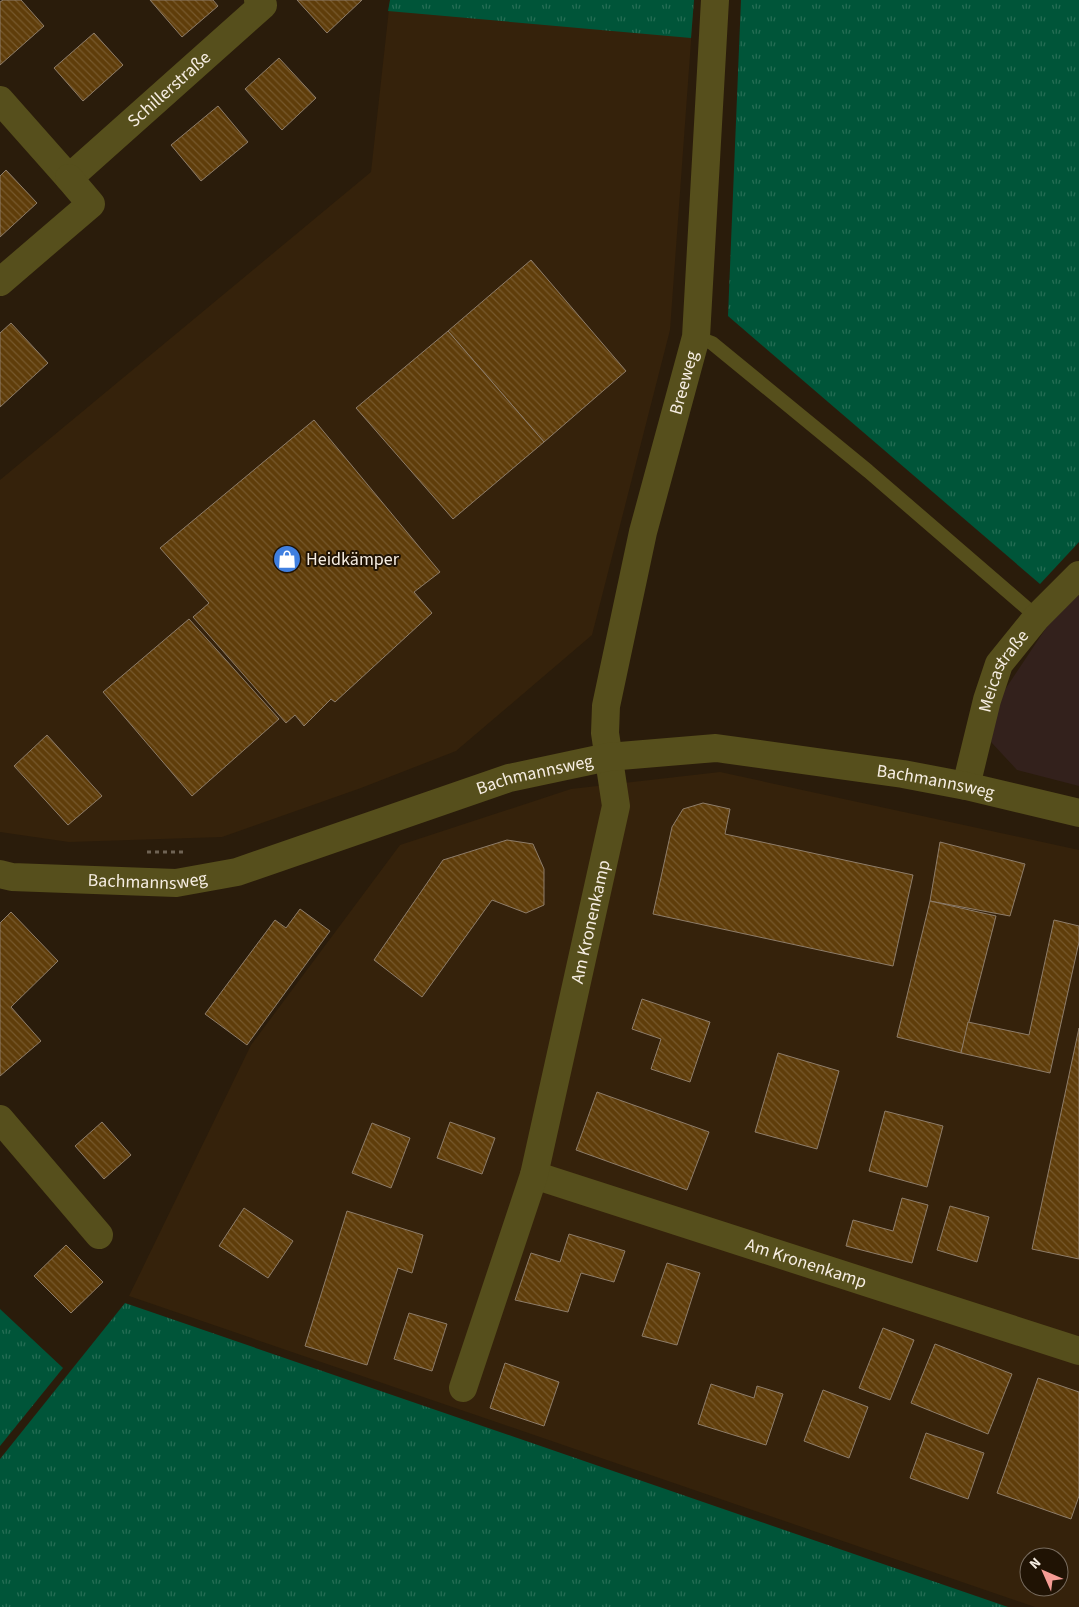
<svg xmlns="http://www.w3.org/2000/svg" width="1079" height="1607" font-family="'Source Sans 3',sans-serif">
<defs>
<pattern id="grass-tufts" width="24" height="20" patternUnits="userSpaceOnUse" patternTransform="scale(1.25)"><rect width="24" height="20" fill="#005539"/><path d="M3 7l-1-3M5 7V3M7 7l1-3M15 17l-1-3M17 17v-4M19 17l1-3" fill="none" stroke="#266e55"/></pattern>
<pattern id="building-back-hatch" width="6" height="6" patternUnits="userSpaceOnUse" patternTransform="scale(1.25)"><rect width="6" height="6" fill="#5f3d0a"/><path d="M-1 5l2 2M0 0l6 6M5-1l2 2" fill="none" stroke="#77592d"/></pattern>
</defs>
<rect width="100%" height="100%" fill="#2a1c0b"/>
<!-- built -->
<g fill="#35220b" fill-rule="evenodd">
<polygon points="390,0 694,0 670,330 592,635 456,751 361,788 222,837 69,842 0,832 0,480 371,172"/>
<path d="M720,772L1079,850V1607H1035L129,1296L251,1045L400,845L571,789ZM1029,1557H1059V1587H1029Z"/>
</g>
<!-- industrial -->
<polygon fill="#33211c" points="1079,592 1079,786 1017,770 991,742 1000,697 1050,622"/>
<!-- grass -->
<g fill="url(#grass-tufts)">
<polygon points="390,0 694,0 691,38 388,11"/>
<polygon points="741,0 1079,0 1079,542 1040,584 728,316"/>
<polygon points="125,1303 1008,1607 0,1607 0,1459"/>
<polygon points="0,1309 63,1368 0,1446"/>
</g>
<!-- building -->
<g fill="url(#building-back-hatch)" stroke="#8e7d6a">
<polygon points="3,0 21,0 44,26 0,65 0,2"/>
<polygon points="150,0 213,0 218,6 182,37"/>
<polygon points="297,0 362,0 327,33"/>
<polygon points="94,33 123,65 83,101 54,68"/>
<polygon points="279,58 316,98 282,130 245,89"/>
<polygon points="218,106 248,142 201,181 171,145"/>
<polygon points="6,170 37,203 0,237 0,176"/>
<polygon points="531,260 626,371 544,442 448,331"/>
<polygon points="11,323 48,363 0,407 0,333"/>
<polygon points="448,331 544,442 453,519 356,408"/>
<polygon points="314,420 440,572 414,592 432,613 335,702 331,699 304,726 295,715 286,723 193,617 209,603 160,548"/>
<polygon points="189,619 279,719 192,796 103,692"/>
<polygon points="47,735 102,796 68,825 14,766"/>
<polygon points="703,803 730,809 725,834 913,875 893,966 653,914 672,827 683,809"/>
<polygon points="507,840 533,844 544,869 544,905 526,913 492,900 422,997 374,960 443,860"/>
<polygon points="940,842 1025,864 1010,916 930,901"/>
<polygon points="930,901 996,916 961,1053 897,1037"/>
<polygon points="300,909 330,931 247,1045 205,1014 275,920 286,928"/>
<polygon points="11,912 58,961 11,1007 41,1041 0,1076 0,923"/>
<polygon points="1054,920 1079,926 1079,942 1050,1073 961,1053 968,1022 1029,1035"/>
<polygon points="642,999 710,1022 690,1082 651,1069 661,1039 632,1029"/>
<polygon points="1079,1028 1079,1259 1032,1249"/>
<polygon points="778,1053 839,1071 817,1149 755,1132"/>
<polygon points="597,1092 709,1132 687,1190 576,1150"/>
<polygon points="885,1111 943,1126 927,1187 869,1171"/>
<polygon points="102,1122 131,1155 104,1179 75,1146"/>
<polygon points="450,1122 495,1138 482,1174 437,1158"/>
<polygon points="372,1123 410,1138 391,1188 352,1173"/>
<polygon points="902,1198 928,1205 912,1263 846,1246 853,1220 893,1231"/>
<polygon points="950,1206 989,1217 977,1262 937,1250"/>
<polygon points="244,1208 293,1241 268,1278 219,1246"/>
<polygon points="347,1211 423,1235 412,1273 398,1268 367,1365 305,1346"/>
<polygon points="569,1234 625,1251 614,1282 581,1273 568,1312 515,1300 531,1253 560,1262"/>
<polygon points="66,1245 103,1282 71,1313 34,1276"/>
<polygon points="667,1263 700,1273 677,1345 642,1336"/>
<polygon points="409,1313 447,1324 432,1371 394,1359"/>
<polygon points="883,1328 914,1340 890,1400 859,1388"/>
<polygon points="935,1344 1012,1374 988,1434 911,1403"/>
<polygon points="505,1363 559,1382 544,1426 490,1408"/>
<polygon points="1038,1378 1079,1392 1079,1496 1071,1519 997,1493"/>
<polygon points="711,1384 754,1398 757,1386 783,1394 766,1445 698,1424"/>
<polygon points="823,1390 868,1407 849,1458 804,1441"/>
<polygon points="926,1433 984,1453 968,1499 910,1478"/>
</g>
<g fill="none" stroke-linecap="round" stroke-linejoin="round">
<!-- path -->
<polyline stroke="#6f6354" stroke-width="3" stroke-dasharray="4 4" stroke-linecap="butt" points="147,852 184,852"/>
<!-- service -->
<polyline stroke="#564f1c" stroke-width="14" points="696,337 712,343 868,471 1037,617"/>
<!-- minor -->
<g stroke="#564f1c" stroke-width="28">
<path id="s1" d="M0,100L69,178L263,5L258,0"/>
<polyline points="0,282 91,204 69,178"/>
<path id="s2" d="M966,786L987,700L999,664L1037,617L1079,575"/>
<polyline points="0,1119 99,1235"/>
<path id="s3" d="M534,1175L1079,1351"/>
<path id="s4" d="M463,1388L534,1175L616,806L605,733L606,706L643,532L696,337L715,0"/>
</g>
<!-- tertiary -->
<path stroke="#564f1c" stroke-width="28" id="s5" d="M0,874L12,877L176,883L237,872L509,778L608,757L716,748L903,774L966,786L1079,813"/>
</g>
<!-- icons -->
<defs>
<g id="shop-disc" transform="scale(1.4375)"><circle r="9.5" fill="#3f7fe0" stroke="#201304"/><path d="M-5-2.5h2.3a2.7 3.5 0 0 1 5.4 0H5L5.5 6h-11ZM-1.5-2.5h3a1.5 2.3 0 0 0-3 0Z" fill="#fff"/></g>
</defs>
<g fill-rule="evenodd">
<use href="#shop-disc" x="287" y="559"/>
</g>
<g text-anchor="middle" stroke-width="4" stroke-linejoin="round" paint-order="stroke">
<!-- street labels -->
<g font-size="18" fill="#f6ede2" stroke="#201304">
<text dy="6" stroke="none"><textPath href="#s1" startOffset="238">Schillerstraße</textPath></text>
<text dy="6" stroke="none"><textPath href="#s4" startOffset="1036">Breeweg</textPath></text>
<text dy="6" stroke="none"><textPath href="#s2" startOffset="122">Meicastraße</textPath></text>
<text dy="6" stroke="none"><textPath href="#s5" startOffset="552">Bachmannsweg</textPath></text>
<text dy="6" stroke="none"><textPath href="#s5" startOffset="958">Bachmannsweg</textPath></text>
<text dy="6" stroke="none"><textPath href="#s5" startOffset="148">Bachmannsweg</textPath></text>
<text dy="6" stroke="none"><textPath href="#s4" startOffset="484">Am Kronenkamp</textPath></text>
<text dy="6" stroke="none"><textPath href="#s3" startOffset="286">Am Kronenkamp</textPath></text>
</g>
<!-- poi labels -->
<g font-size="18" fill="#f6ede2" stroke="#201304" text-anchor="start">
<text x="306" y="565">Heidkämper</text>
</g>
</g>
<!-- north arrow -->
<g transform="translate(1044 1572) rotate(315)"><circle r="24" fill="#201304" stroke="#766a5d"/>
<path d="M0-4L9 19L0 12L-9 19Z" fill="#f59c94"/>
<text y="-8" font-size="14" font-weight="bold" text-anchor="middle" fill="#f6ede2">N</text>
</g>
</svg>
